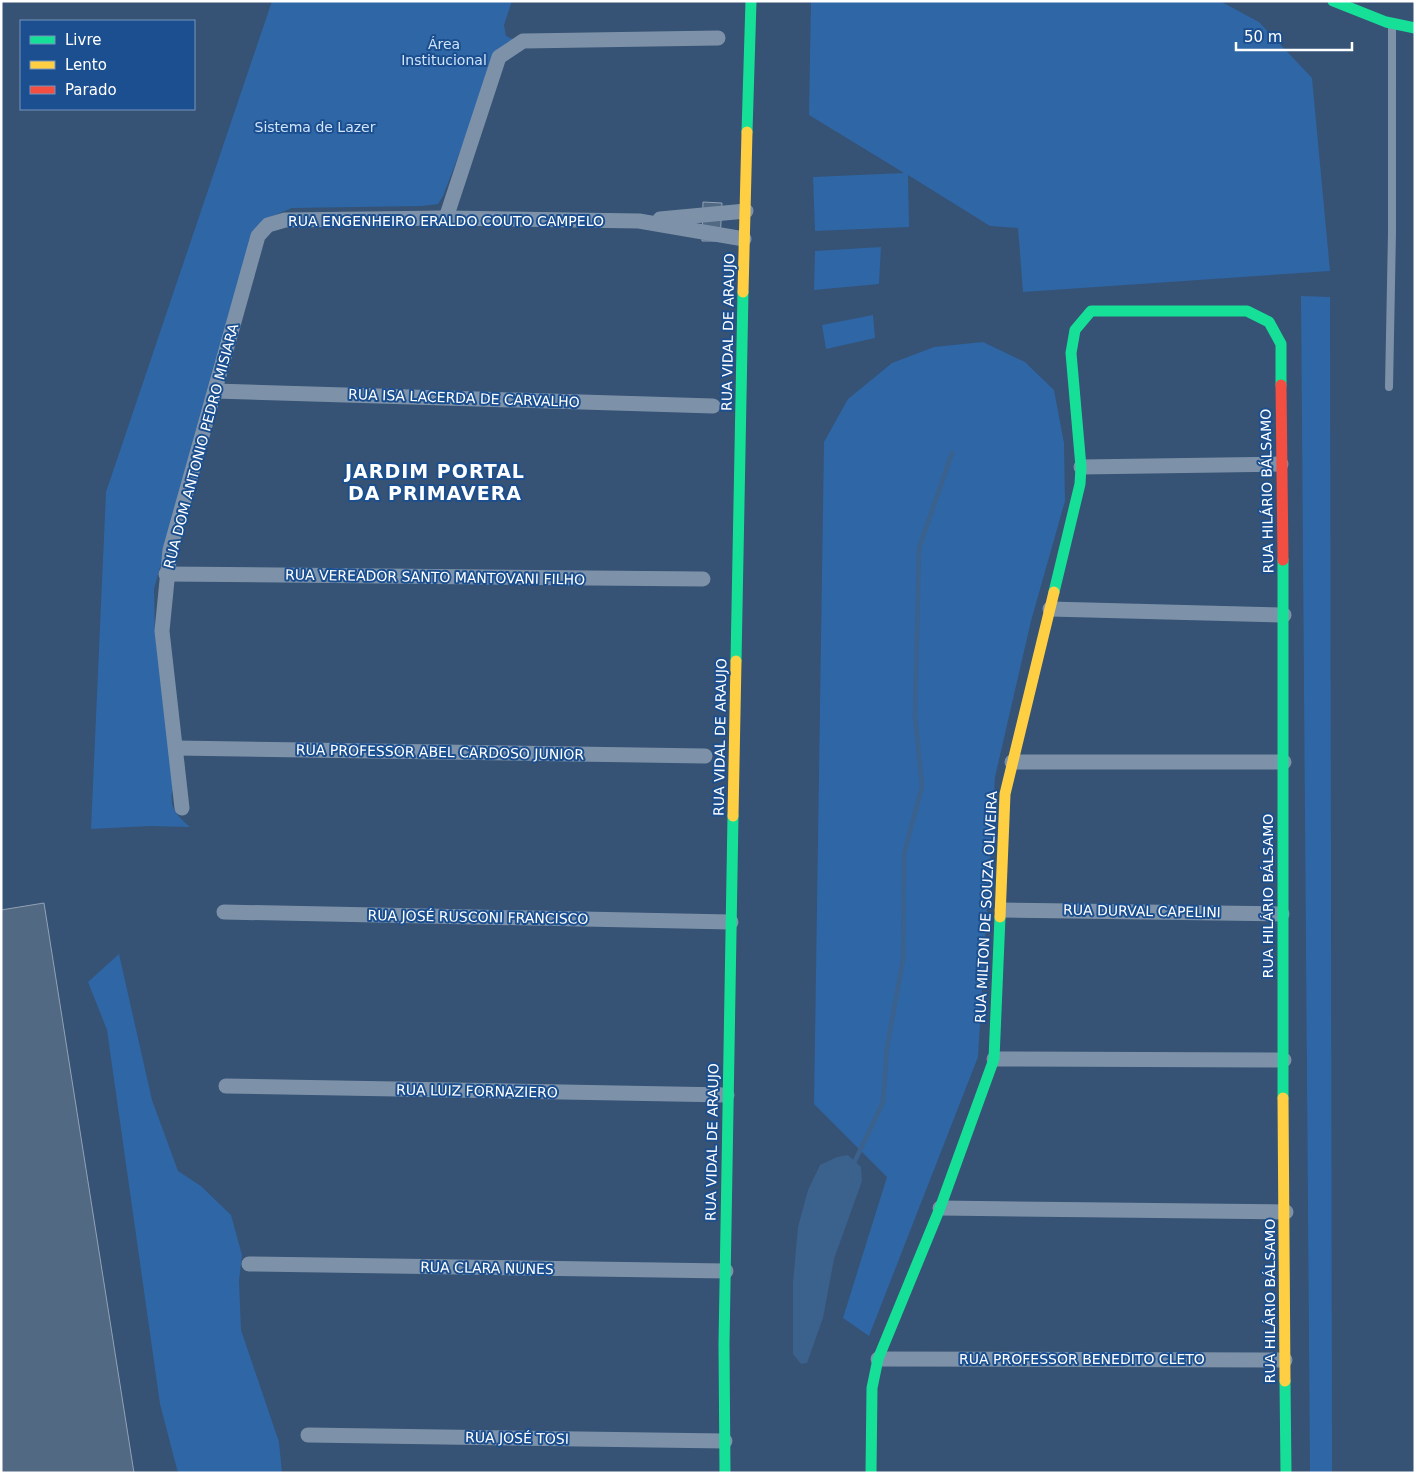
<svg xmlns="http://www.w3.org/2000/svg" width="1416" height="1474" font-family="'DejaVu Sans',sans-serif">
<rect width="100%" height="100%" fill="#365274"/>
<!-- green -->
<g fill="#2f66a5">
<path d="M272,1H512L504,25L506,36L515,40L499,50L443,196L438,204L422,206L292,208L270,217L259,225L246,256L154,589L155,632L173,788C168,807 176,815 190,827L150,826L91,829L106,492Z"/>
<polygon points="811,1 1220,1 1259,22 1312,78 1330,271 1023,292 1018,228 990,226 908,175 909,227 815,231 813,177 904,173 809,115"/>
<polygon points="881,247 879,284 814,290 815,251"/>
<polygon points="1301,296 1330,297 1332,1473 1310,1473"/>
<polygon points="873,315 875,338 826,349 822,325"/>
<polygon points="983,342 1025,362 1054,390 1064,443 1065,501 1031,621 995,777 978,1057 869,1336 843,1318 887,1177 814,1104 824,442 848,399 892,363 934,347"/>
<polygon points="119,954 152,1100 178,1171 201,1186 231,1215 242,1255 239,1281 241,1330 279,1442 282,1473 178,1473 160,1404 107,1030 88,982"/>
</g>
<!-- water -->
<polygon fill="#3b618d" points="848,1155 861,1167 862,1181 834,1259 823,1318 807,1363 801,1364 793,1354 793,1282 798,1227 808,1190 820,1165 837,1157"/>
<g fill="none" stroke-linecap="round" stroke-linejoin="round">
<!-- stream -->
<polyline stroke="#3b618d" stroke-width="4.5" points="853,1165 883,1102 887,1047 903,960 904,854 922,786 915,716 919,548 952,453"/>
</g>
<!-- building -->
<g fill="#526984" stroke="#92a2b6">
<polygon points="703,202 722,203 720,241 702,241"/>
<polygon points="44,903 134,1473 1,1473 1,910"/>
</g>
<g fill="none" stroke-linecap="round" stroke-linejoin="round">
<!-- lane -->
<polyline stroke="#7d92a8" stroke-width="8" points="1389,387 1392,232 1392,26"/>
<!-- street -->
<g stroke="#7d92a8" stroke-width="15">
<polyline points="446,218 499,57 523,41 718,38"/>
<polyline points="660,219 746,211"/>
<polyline points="215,391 713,406"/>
<polyline points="1081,467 1281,464"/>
<polyline points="166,574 703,579"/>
<polyline points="1050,609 1284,615"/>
<polyline points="176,748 705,756"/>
<polyline points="1012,762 1284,762"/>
<polyline points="182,808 162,631 170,550 258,236 268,225 285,220 446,218 639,221 744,239"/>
<polyline points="1002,910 1282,914"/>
<polyline points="224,912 731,922"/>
<polyline points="994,1059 1284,1060"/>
<polyline points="226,1086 727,1095"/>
<polyline points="940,1208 1286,1212"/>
<polyline points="249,1264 726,1271"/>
<polyline points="878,1359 1285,1360"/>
<polyline points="308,1435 725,1441"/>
</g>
<!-- fast -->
<g stroke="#16e098" stroke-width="11">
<polyline points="1333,1 1386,22 1415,28"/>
<polyline points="747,132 751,1"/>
<polyline points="1054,592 1080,484 1081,467 1071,353 1075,330 1091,311 1247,311 1269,322 1281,344 1281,385"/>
<polyline points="736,661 743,292"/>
<polyline points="1283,1098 1283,560"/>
<polyline points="1285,1381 1286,1473"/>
<polyline points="725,1473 724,1344 733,816"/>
<polyline points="871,1473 872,1388 878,1359 940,1208 994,1059 1000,917"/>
</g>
<!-- slow -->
<g stroke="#ffcf43" stroke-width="11">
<polyline points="743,292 747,132"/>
<polyline points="733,816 736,661"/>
<polyline points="1000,917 1005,794 1054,592"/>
<polyline points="1283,1098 1285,1381"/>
</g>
<!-- jam -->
<polyline stroke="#f24e42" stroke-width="11" points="1281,385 1283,560"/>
</g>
<g text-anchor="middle" stroke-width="4" stroke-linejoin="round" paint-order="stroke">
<!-- park labels -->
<g font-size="14" fill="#cfe3fa" stroke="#1b4f8f">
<text x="444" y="49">Área<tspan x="444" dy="16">Institucional</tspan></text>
<text x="315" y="132">Sistema de Lazer</text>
</g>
<!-- street labels -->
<g font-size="14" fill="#fff" stroke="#1b4f8f">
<text x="446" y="226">RUA ENGENHEIRO ERALDO COUTO CAMPELO</text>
<text transform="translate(728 332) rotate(-89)" y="5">RUA VIDAL DE ARAUJO</text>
<text transform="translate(464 398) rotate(2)" y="5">RUA ISA LACERDA DE CARVALHO</text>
<text transform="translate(201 446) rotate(-75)" y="5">RUA DOM ANTONIO PEDRO MISIARA</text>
<text transform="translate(1267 491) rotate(-91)" y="5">RUA HILÁRIO BÁLSAMO</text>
<text transform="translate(435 577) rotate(1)" y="5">RUA VEREADOR SANTO MANTOVANI FILHO</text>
<text transform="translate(720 737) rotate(-89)" y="5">RUA VIDAL DE ARAUJO</text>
<text transform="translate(440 752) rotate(1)" y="5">RUA PROFESSOR ABEL CARDOSO JUNIOR</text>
<text transform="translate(1268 896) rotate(-90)" y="5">RUA HILÁRIO BÁLSAMO</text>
<text transform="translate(986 907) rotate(-87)" y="5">RUA MILTON DE SOUZA OLIVEIRA</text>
<text transform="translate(1142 911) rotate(1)" y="5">RUA DURVAL CAPELINI</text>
<text transform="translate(478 917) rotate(1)" y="5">RUA JOSÉ RUSCONI FRANCISCO</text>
<text transform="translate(477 1091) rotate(1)" y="5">RUA LUIZ FORNAZIERO</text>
<text transform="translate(712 1142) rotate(-89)" y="5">RUA VIDAL DE ARAUJO</text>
<text transform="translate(487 1268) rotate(1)" y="5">RUA CLARA NUNES</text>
<text transform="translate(1270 1301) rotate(-90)" y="5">RUA HILÁRIO BÁLSAMO</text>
<text x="1082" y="1364">RUA PROFESSOR BENEDITO CLETO</text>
<text transform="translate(517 1438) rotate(1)" y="5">RUA JOSÉ TOSI</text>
</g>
<!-- district labels -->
<g font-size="19" font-weight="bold" letter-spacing="1" fill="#fff" stroke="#1b4f8f">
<text x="435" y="478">JARDIM PORTAL<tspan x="435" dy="22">DA PRIMAVERA</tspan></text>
</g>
</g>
<!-- border -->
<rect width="1416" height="1474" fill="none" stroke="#ffffff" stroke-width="5"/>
<!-- legend -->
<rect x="20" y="20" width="175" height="90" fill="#1b4f8f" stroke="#7695bc"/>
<rect x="30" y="36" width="25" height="8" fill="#16e098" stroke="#7695bc"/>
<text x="65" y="45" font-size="15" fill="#ffffff">Livre</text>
<rect x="30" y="61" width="25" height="8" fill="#ffcf43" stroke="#7695bc"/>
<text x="65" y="70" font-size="15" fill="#ffffff">Lento</text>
<rect x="30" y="86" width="25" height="8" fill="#f24e42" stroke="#7695bc"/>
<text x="65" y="95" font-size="15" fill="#ffffff">Parado</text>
<!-- scale -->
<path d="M1236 42v8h116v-8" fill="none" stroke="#ffffff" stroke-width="2.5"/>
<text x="1244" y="42" font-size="15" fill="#ffffff" stroke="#1b4f8f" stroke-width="4" paint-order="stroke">50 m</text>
</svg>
